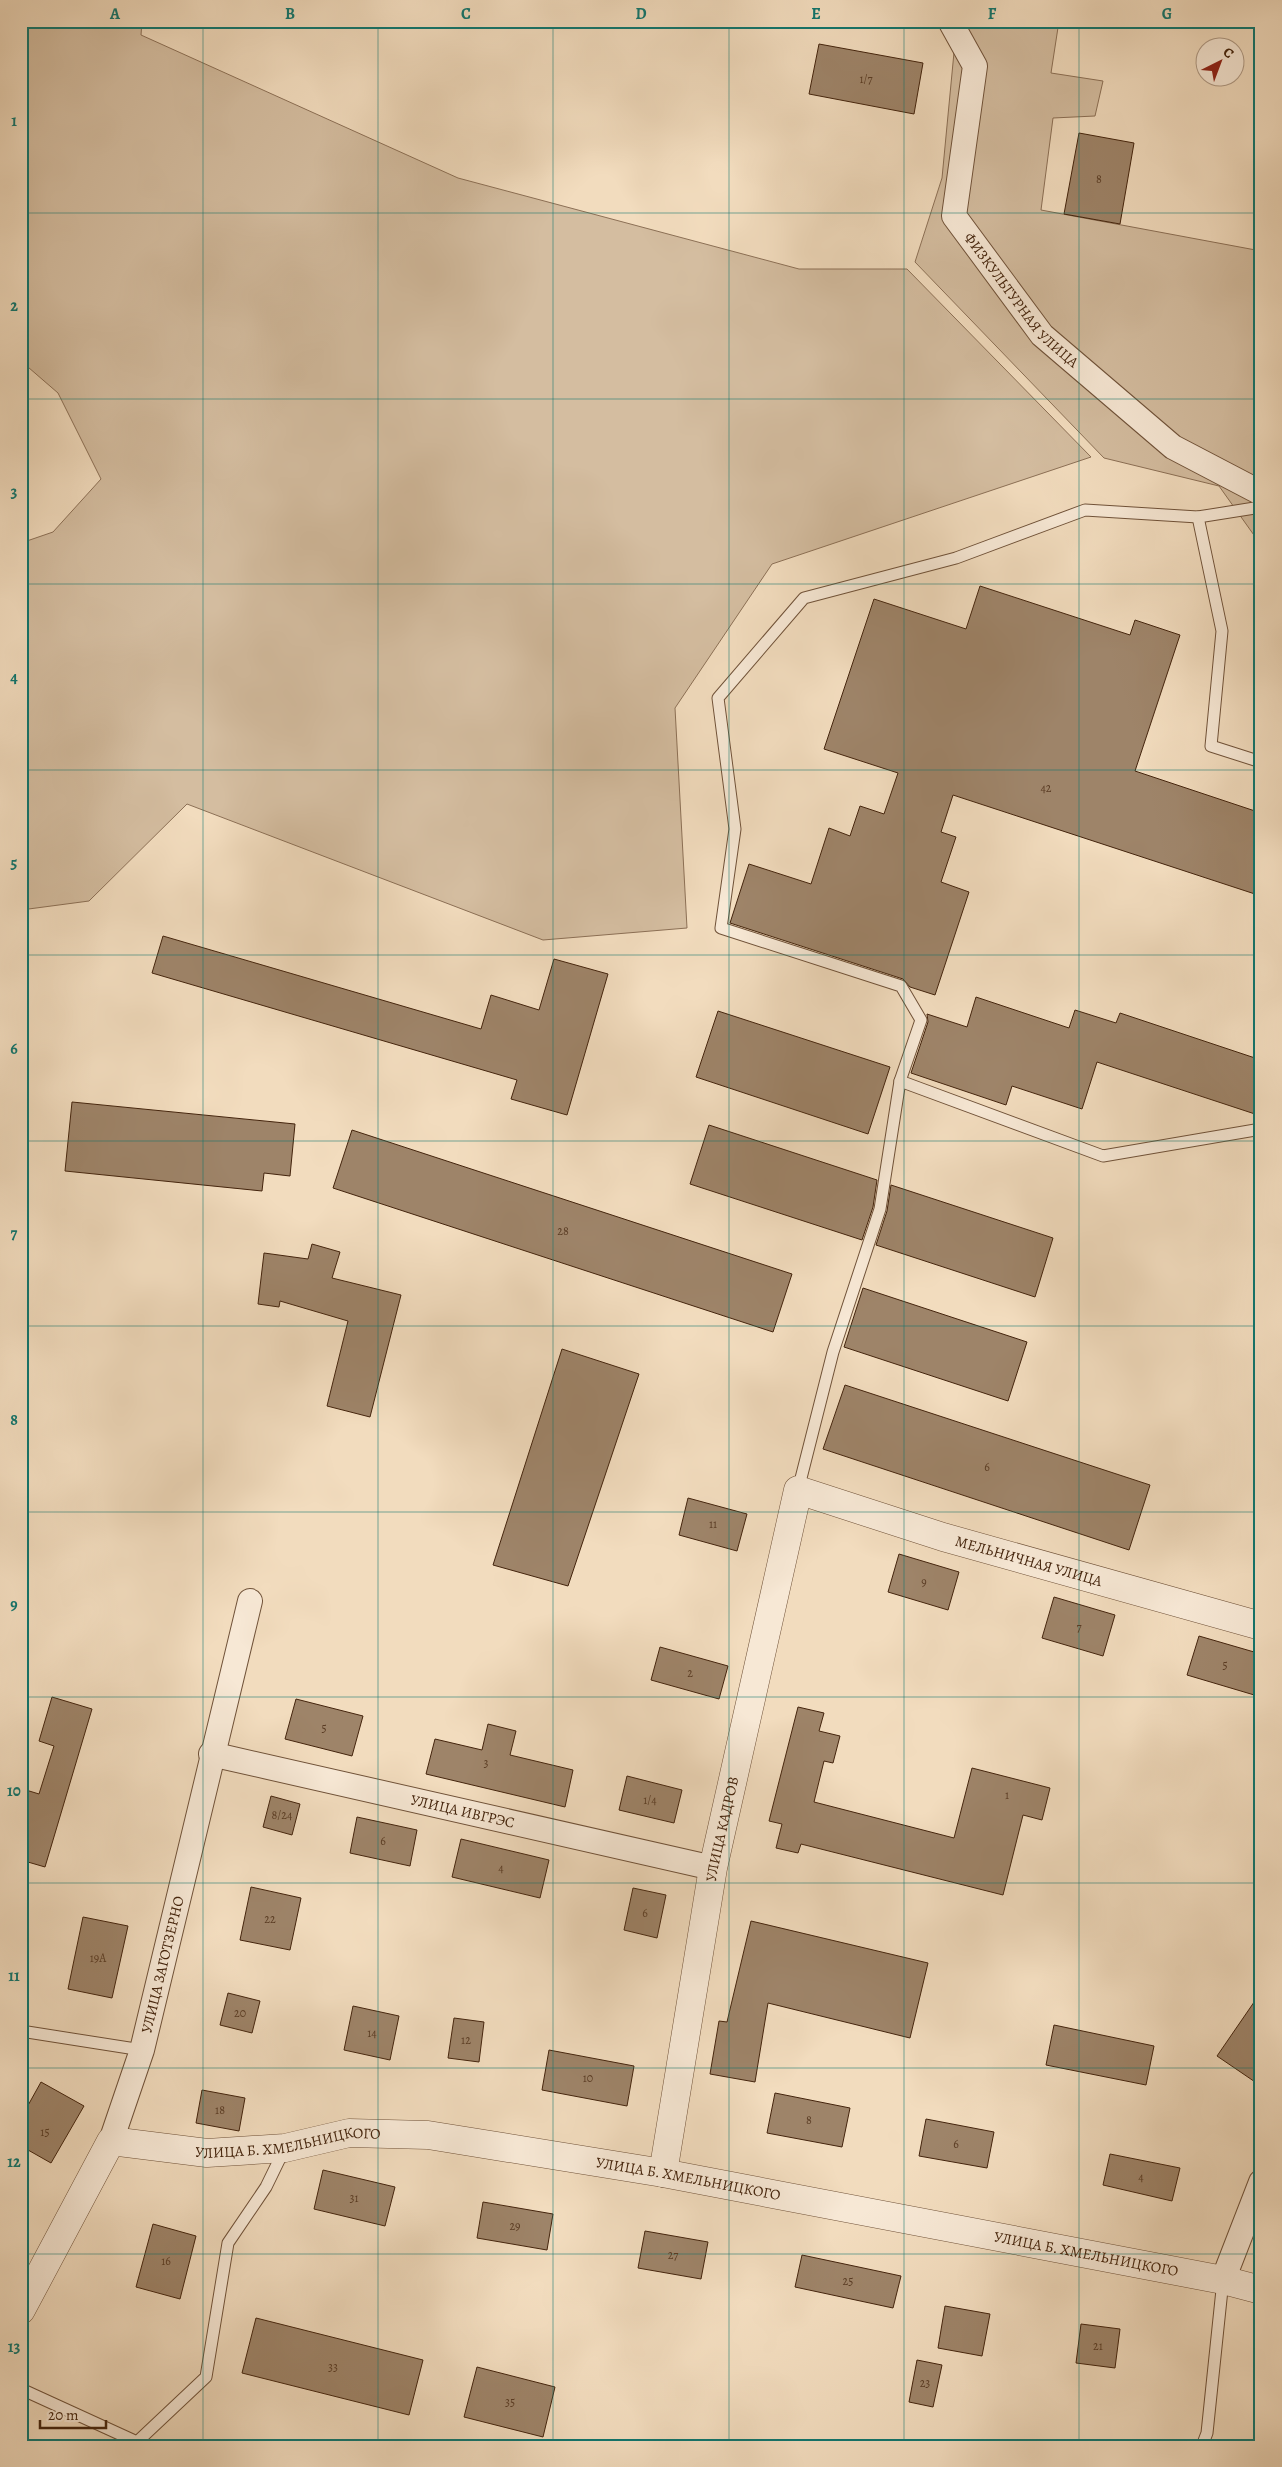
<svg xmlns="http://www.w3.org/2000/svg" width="1282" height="2467" font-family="Alegreya,serif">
<rect width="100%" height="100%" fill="#f2dcbe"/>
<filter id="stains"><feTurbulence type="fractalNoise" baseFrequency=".004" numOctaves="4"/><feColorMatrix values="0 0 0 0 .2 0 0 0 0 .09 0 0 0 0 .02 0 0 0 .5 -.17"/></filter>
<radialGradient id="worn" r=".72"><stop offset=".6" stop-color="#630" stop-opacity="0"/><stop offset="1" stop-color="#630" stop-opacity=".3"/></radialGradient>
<!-- green -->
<g fill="#d4bda0" stroke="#8c7056">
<polygon points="21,21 142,21 141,35 458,178 799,269 907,269 1091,457 772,564 675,708 687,928 543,940 187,804 89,901 21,910 21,543 53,532 101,479 58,393 21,361"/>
<polygon points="957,21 1059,21 1051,73 1103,81 1095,116 1053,118 1041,210 1261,251 1261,545 1219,486 1104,458 915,262 942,178"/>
</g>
<!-- building -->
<g fill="#9e8469" stroke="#44240d">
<polygon points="819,44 923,63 914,114 809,94"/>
<polygon points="1079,133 1134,143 1120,224 1064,214"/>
<polygon points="980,586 1130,635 1135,620 1180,635 1135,771 1261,813 1261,896 953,795 941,832 956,837 941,882 969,892 935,995 910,987 903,979 730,923 749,864 811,884 829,828 850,836 860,806 884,814 898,773 824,749 874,599 966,629"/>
<polygon points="163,936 481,1029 491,995 539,1010 554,959 608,974 567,1115 511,1099 517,1080 152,973"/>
<polygon points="976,997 1069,1028 1075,1010 1116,1023 1120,1013 1261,1060 1261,1116 1097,1062 1082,1109 1012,1086 1006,1105 911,1073 928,1022 927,1014 967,1027"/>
<polygon points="718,1011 890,1067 868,1134 696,1077"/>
<polygon points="72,1102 295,1124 290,1176 264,1173 262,1191 65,1171"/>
<polygon points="709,1125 877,1180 873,1207 862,1240 690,1184"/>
<polygon points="352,1130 792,1274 773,1332 333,1188"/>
<polygon points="891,1185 1053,1238 1035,1297 876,1245 887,1211"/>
<polygon points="312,1244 340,1252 332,1278 401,1295 370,1417 327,1406 348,1321 280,1301 279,1307 258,1304 264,1253 308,1259"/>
<polygon points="863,1288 1027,1342 1008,1401 844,1347"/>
<polygon points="562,1349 639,1374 568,1586 493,1565"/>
<polygon points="845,1385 1150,1485 1129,1550 823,1449"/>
<polygon points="688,1498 747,1514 737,1551 679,1535"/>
<polygon points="899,1554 959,1572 948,1610 888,1592"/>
<polygon points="1054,1597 1115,1615 1103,1656 1042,1638"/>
<polygon points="1199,1636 1261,1654 1261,1697 1187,1675"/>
<polygon points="660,1647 728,1666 719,1699 651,1680"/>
<polygon points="52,1697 92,1709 45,1867 21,1860 21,1807 26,1790 39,1794 54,1746 39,1741"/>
<polygon points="296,1699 363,1716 352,1756 285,1739"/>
<polygon points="798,1707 824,1713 819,1731 840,1736 833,1763 824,1761 814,1802 954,1838 972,1768 1050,1788 1042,1820 1023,1815 1003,1895 801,1844 798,1853 776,1848 782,1824 769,1821"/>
<polygon points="488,1724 516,1731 510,1755 573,1770 565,1807 426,1774 435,1739 482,1750"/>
<polygon points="627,1776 682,1790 674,1823 619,1810"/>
<polygon points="271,1796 300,1804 292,1835 263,1827"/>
<polygon points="357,1817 417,1830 410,1866 350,1853"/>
<polygon points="461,1839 549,1860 540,1898 452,1877"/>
<polygon points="251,1887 301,1898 290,1950 240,1940"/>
<polygon points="633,1888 666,1895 657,1938 624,1930"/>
<polygon points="83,1917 128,1926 112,1998 68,1989"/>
<polygon points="751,1921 928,1963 910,2038 768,2003 755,2082 710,2074 719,2021 727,2022"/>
<polygon points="1261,1992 1261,2086 1217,2056"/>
<polygon points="228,1993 260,2001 252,2033 220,2025"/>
<polygon points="353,2006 399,2016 390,2060 344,2050"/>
<polygon points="454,2018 484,2022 479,2062 448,2058"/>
<polygon points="1054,2025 1154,2046 1146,2085 1046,2065"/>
<polygon points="549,2050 634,2066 627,2106 542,2090"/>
<polygon points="41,2082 84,2106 51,2163 21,2146 21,2118"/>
<polygon points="202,2090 245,2098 239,2131 196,2123"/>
<polygon points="775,2093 850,2108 842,2147 767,2133"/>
<polygon points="926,2119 994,2132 987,2168 919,2156"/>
<polygon points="1110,2154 1180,2168 1172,2201 1103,2185"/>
<polygon points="323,2170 395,2187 385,2226 314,2209"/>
<polygon points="483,2202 553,2214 547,2250 477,2238"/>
<polygon points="153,2224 196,2236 180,2299 136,2287"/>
<polygon points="645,2231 708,2242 701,2279 638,2268"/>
<polygon points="802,2255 901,2276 893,2308 795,2287"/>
<polygon points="945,2306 990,2314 982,2356 938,2348"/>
<polygon points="256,2318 423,2360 409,2415 242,2373"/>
<polygon points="1081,2324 1120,2329 1115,2368 1076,2363"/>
<polygon points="917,2360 942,2365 933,2407 909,2402"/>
<polygon points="477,2367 555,2387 543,2437 464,2417"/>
</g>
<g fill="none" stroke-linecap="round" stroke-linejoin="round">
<!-- service casing -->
<g stroke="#705239" stroke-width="13">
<g id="service">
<polyline points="1198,517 1222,631 1211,746 1261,762"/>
<polyline points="900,1081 1103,1156 1261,1129"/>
<polyline points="798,1490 833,1352 880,1209 900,1081 921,1020 901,986 721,928 735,829 718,698 804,598 956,558 1085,510 1198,517 1261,507"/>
<polyline points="21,2031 142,2050"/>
<polyline points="21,2389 137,2442 206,2377 228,2243 266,2187 284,2150"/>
<polyline points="1202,2446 1207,2433 1223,2280"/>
</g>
</g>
<!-- minor casing -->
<g stroke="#705239" stroke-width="26">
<g id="minor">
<path id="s1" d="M950,21L975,66L954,216L1042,335L1173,447L1261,493"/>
<path id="s2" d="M211,1754L713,1868"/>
<path id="s3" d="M111,2141L142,2050L250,1601"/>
<polyline points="1223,2280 1261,2182"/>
</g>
</g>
<!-- tertiary casing -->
<g stroke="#705239" stroke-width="29">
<g id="tertiary">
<path id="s4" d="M663,2173L713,1868L798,1490L943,1537L1261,1626"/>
<path id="s5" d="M21,2310L111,2141L207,2153L285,2148L349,2133L428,2135L663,2173L1223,2280L1261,2290"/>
</g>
</g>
<!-- service -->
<use href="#service" stroke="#f7e8d5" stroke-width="11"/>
<!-- minor -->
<use href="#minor" stroke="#f7e8d5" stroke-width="24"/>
<!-- tertiary -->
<use href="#tertiary" stroke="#f7e8d5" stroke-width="28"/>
</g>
<!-- grid -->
<path fill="none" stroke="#0f766e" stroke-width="1" stroke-opacity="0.55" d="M203,21V2446M378,21V2446M553,21V2446M729,21V2446M904,21V2446M1079,21V2446M21,213H1261M21,399H1261M21,584H1261M21,770H1261M21,955H1261M21,1141H1261M21,1326H1261M21,1512H1261M21,1697H1261M21,1883H1261M21,2068H1261M21,2254H1261"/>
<g text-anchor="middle" stroke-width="5" stroke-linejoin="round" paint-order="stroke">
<!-- number labels -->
<g font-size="12" fill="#5a3c24">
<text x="866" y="83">1/7</text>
<text x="1099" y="183">8</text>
<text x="1046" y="792">42</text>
<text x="563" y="1235">28</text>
<text x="987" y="1471">6</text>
<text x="713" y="1528">11</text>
<text x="924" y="1586">9</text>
<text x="1079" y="1631">7</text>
<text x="1225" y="1669">5</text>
<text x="690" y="1677">2</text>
<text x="324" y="1732">5</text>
<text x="486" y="1767">3</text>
<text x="1007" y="1799">1</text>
<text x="650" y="1804">1/4</text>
<text x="282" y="1819">8/24</text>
<text x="383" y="1845">6</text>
<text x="501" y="1872">4</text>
<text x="645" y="1917">6</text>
<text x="270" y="1923">22</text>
<text x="98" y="1962">19А</text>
<text x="240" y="2017">20</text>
<text x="372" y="2037">14</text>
<text x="466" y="2044">12</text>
<text x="588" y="2082">10</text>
<text x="220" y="2114">18</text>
<text x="809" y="2124">8</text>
<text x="45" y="2136">15</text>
<text x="956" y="2148">6</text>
<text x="1141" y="2181">4</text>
<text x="354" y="2202">31</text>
<text x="515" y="2230">29</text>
<text x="673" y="2259">27</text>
<text x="166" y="2265">16</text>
<text x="848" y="2285">25</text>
<text x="1098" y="2350">21</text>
<text x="333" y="2371">33</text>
<text x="925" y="2387">23</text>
<text x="510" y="2406">35</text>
</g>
<!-- street labels -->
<g font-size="15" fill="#44240d" stroke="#f7e8d5">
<text dy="5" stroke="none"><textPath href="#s1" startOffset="311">ФИЗКУЛЬТУРНАЯ УЛИЦА</textPath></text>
<text dy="5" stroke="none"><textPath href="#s4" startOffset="938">МЕЛЬНИЧНАЯ УЛИЦА</textPath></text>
<text dy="5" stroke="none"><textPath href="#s2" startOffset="258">УЛИЦА ИВГРЭС</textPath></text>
<text dy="5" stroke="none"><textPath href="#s4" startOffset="349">УЛИЦА КАДРОВ</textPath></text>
<text dy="5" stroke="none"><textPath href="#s3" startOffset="184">УЛИЦА ЗАГОТЗЕРНО</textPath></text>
<text dy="5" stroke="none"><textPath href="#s5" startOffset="370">УЛИЦА Б. ХМЕЛЬНИЦКОГО</textPath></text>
<text dy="5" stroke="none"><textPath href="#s5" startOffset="775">УЛИЦА Б. ХМЕЛЬНИЦКОГО</textPath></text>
<text dy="5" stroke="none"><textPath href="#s5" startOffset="1180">УЛИЦА Б. ХМЕЛЬНИЦКОГО</textPath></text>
</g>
</g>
<!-- margin -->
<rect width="1282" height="2467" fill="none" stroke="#f2dcbe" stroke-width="55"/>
<!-- north arrow -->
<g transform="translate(1220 62) rotate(42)"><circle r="24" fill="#f7e8d5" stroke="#af9a85"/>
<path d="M0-4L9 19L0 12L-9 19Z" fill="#8f2418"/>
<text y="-8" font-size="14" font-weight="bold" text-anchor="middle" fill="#44240d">С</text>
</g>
<!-- scale -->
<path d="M40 2420v8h66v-8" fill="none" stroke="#44240d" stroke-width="2.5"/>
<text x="48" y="2420" font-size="15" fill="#44240d" stroke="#f7e8d5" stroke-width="4" paint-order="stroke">20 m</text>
<rect x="28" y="28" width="1226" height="2412" fill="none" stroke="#0f766e" stroke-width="2"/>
<g font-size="16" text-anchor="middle" font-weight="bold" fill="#0f766e">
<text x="115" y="19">A</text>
<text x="290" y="19">B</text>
<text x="466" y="19">C</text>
<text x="641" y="19">D</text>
<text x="816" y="19">E</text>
<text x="992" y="19">F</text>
<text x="1167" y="19">G</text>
<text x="14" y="126">1</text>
<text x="14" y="311">2</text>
<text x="14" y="497">3</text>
<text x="14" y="683">4</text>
<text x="14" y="868">5</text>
<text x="14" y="1054">6</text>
<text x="14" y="1239">7</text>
<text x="14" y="1425">8</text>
<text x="14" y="1610">9</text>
<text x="14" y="1796">10</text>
<text x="14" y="1981">11</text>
<text x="14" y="2167">12</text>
<text x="14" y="2352">13</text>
</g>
<rect width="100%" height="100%" filter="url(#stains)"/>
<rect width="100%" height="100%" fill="url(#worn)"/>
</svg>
